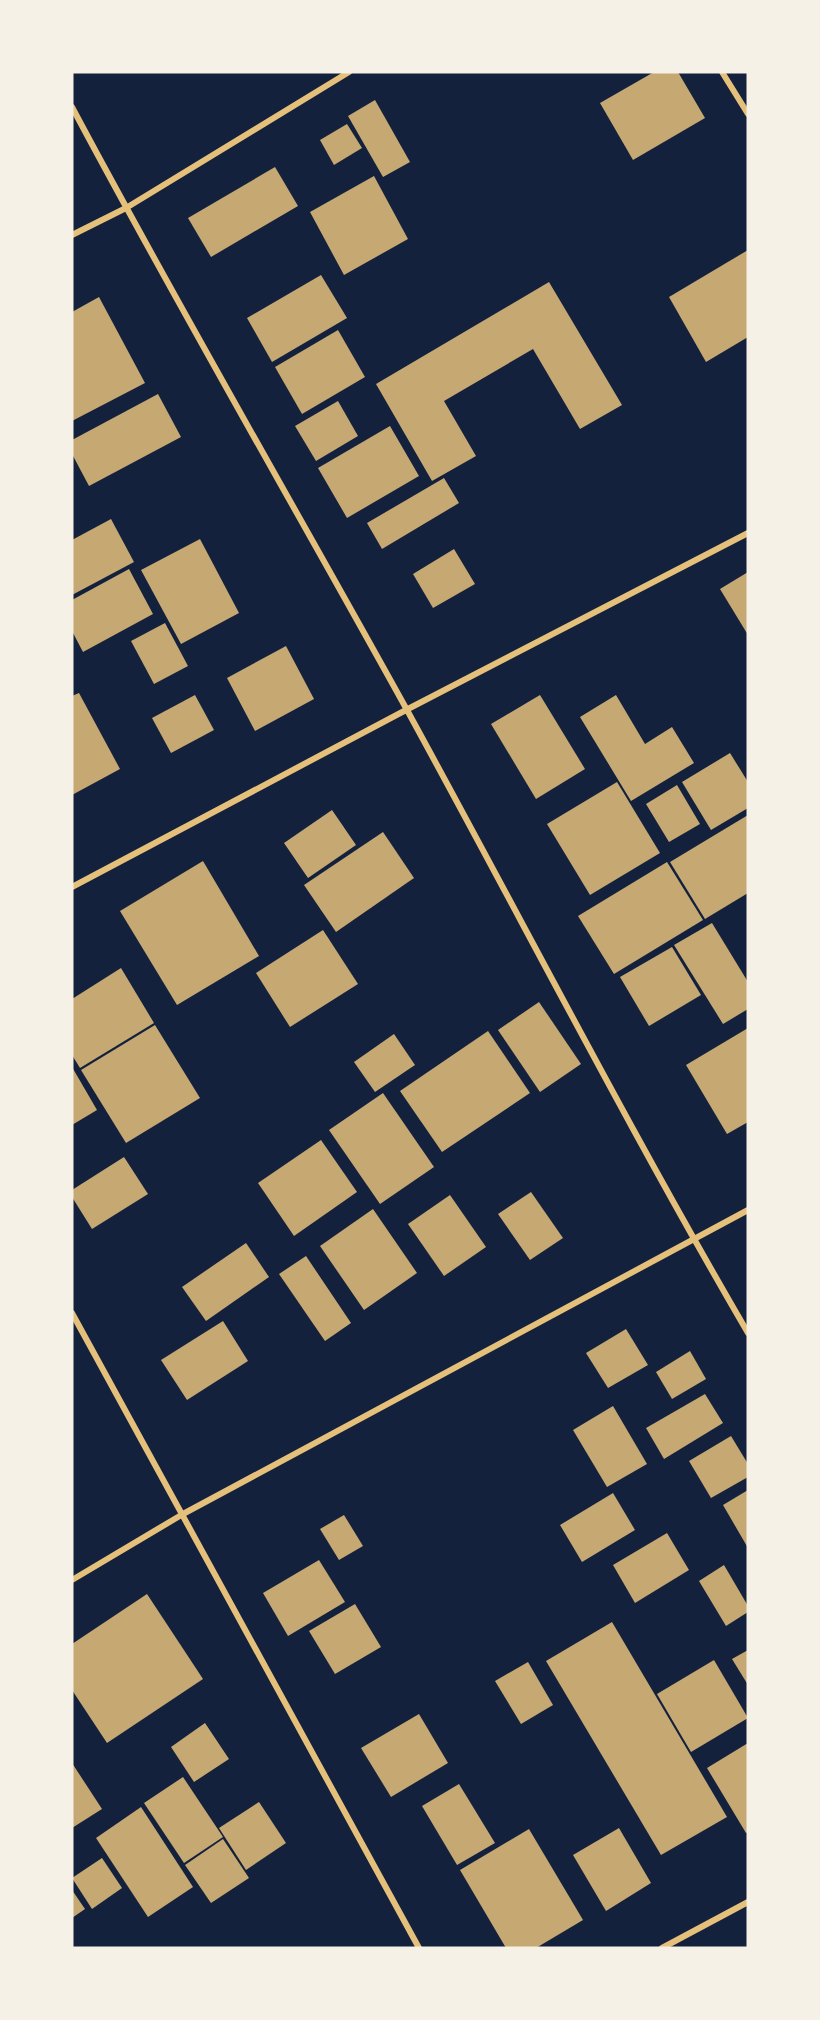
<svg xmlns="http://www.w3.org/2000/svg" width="820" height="2020" font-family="Overpass,sans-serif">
<rect width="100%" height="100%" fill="#14213d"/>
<!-- building -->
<g fill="#c6a872">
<polygon points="654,72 678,72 705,118 633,160 600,103"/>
<polygon points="375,100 410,162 383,177 348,116"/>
<polygon points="347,124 362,148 334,165 320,140"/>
<polygon points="275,167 298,206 211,257 188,218"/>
<polygon points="374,176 408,239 344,275 310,212"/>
<polygon points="748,250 748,337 706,362 669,297"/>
<polygon points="321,275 347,318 272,362 247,318"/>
<polygon points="549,282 622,405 580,429 533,349 444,401 476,456 432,481 376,384"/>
<polygon points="99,297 145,383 72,421 72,312"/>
<polygon points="338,330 365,377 302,414 275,367"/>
<polygon points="158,394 181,437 89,486 72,454 72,440"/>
<polygon points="338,401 358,436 316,461 295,426"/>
<polygon points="390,426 419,476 347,518 318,468"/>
<polygon points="444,478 459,503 382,549 367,523"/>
<polygon points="111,519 134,562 72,595 72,540"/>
<polygon points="200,539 239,613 181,644 141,570"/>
<polygon points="454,549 475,584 433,608 413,574"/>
<polygon points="129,569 153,614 83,652 72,631 72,600"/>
<polygon points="748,572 748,635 720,589"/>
<polygon points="165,623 188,666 154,684 131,641"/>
<polygon points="286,646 314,699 255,731 227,678"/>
<polygon points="79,693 120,769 72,795 72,696"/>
<polygon points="195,695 214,730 171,753 152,718"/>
<polygon points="540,695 585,769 536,799 491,724"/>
<polygon points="616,695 645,744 672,727 694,763 631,801 580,717"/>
<polygon points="730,753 748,782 748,808 711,830 682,782"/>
<polygon points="617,782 660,853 590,895 547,824"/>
<polygon points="677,785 700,824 669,842 646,804"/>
<polygon points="332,810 356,845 308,878 284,843"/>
<polygon points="748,815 748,893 705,919 670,862"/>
<polygon points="383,832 414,878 336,932 304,885"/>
<polygon points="203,861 259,956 177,1005 120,911"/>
<polygon points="667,862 703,920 614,974 578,916"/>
<polygon points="712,923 748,982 748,1009 723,1024 674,945"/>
<polygon points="323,930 358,984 290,1027 256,973"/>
<polygon points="672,947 701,995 649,1026 620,977"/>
<polygon points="121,968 154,1023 80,1068 72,1055 72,999"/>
<polygon points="539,1002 581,1064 540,1092 498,1030"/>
<polygon points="155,1025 200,1098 126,1143 81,1070"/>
<polygon points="748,1028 748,1122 727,1134 686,1065"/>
<polygon points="488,1031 530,1093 442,1152 400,1091"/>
<polygon points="394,1034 415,1065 375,1092 354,1062"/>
<polygon points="72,1067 97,1110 72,1125"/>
<polygon points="383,1093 434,1167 380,1204 329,1130"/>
<polygon points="321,1140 357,1192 294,1236 258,1183"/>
<polygon points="124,1157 148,1194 92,1229 72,1197 72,1190"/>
<polygon points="531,1192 563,1238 530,1260 498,1214"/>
<polygon points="450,1195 486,1247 444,1276 408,1224"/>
<polygon points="373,1209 417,1273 364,1310 320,1246"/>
<polygon points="246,1243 269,1277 206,1321 182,1287"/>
<polygon points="306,1256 351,1323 325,1341 279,1274"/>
<polygon points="223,1321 248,1361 187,1400 161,1360"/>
<polygon points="626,1329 648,1365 608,1388 586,1353"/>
<polygon points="690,1351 706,1379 672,1399 656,1372"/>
<polygon points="705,1394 723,1423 664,1459 646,1428"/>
<polygon points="613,1406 647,1464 607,1487 573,1430"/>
<polygon points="731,1436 748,1464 748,1477 711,1498 689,1461"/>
<polygon points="748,1490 748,1548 723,1505"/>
<polygon points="613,1493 635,1530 582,1562 560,1525"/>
<polygon points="344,1515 363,1546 339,1560 320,1529"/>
<polygon points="667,1533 689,1570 635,1603 613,1565"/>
<polygon points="319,1560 345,1602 288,1636 263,1593"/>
<polygon points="724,1565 748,1606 748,1612 726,1626 699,1581"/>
<polygon points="147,1594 203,1679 107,1743 72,1690 72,1644"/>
<polygon points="355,1604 381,1647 335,1674 309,1631"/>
<polygon points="612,1622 727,1817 661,1855 546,1661"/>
<polygon points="748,1650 748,1685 732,1659"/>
<polygon points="714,1660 748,1718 691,1752 657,1694"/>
<polygon points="528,1662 553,1705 521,1724 495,1681"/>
<polygon points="419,1714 448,1763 391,1797 361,1748"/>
<polygon points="205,1723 229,1759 194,1782 171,1747"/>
<polygon points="748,1743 748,1832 746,1833 707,1768"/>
<polygon points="72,1763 102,1809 72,1828"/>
<polygon points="183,1777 223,1837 184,1863 144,1803"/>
<polygon points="459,1784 495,1843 457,1865 422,1806"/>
<polygon points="259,1802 286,1843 246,1870 219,1828"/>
<polygon points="141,1807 193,1887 148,1917 96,1838"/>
<polygon points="619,1828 651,1883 606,1911 573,1855"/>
<polygon points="529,1829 583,1920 536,1948 506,1948 460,1870"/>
<polygon points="223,1839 249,1878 211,1903 185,1865"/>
<polygon points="102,1858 122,1888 92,1909 72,1878"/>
<polygon points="72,1890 85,1909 72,1918"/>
</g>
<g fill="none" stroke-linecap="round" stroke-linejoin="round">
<!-- minor -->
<g stroke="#e5c07b" stroke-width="6">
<polyline points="722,72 748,114"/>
<path d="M72,107C180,310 296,509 407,710C521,918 629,1129 748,1333"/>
<polyline points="72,235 126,208 349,72"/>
<polyline points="72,887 406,710 748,533"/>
<polyline points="72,1313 419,1948"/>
<polyline points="72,1580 183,1514 748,1210"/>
<polyline points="662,1948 748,1902"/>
</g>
</g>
<!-- border -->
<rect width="820" height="2020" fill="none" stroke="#f6f1e7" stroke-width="147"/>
</svg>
